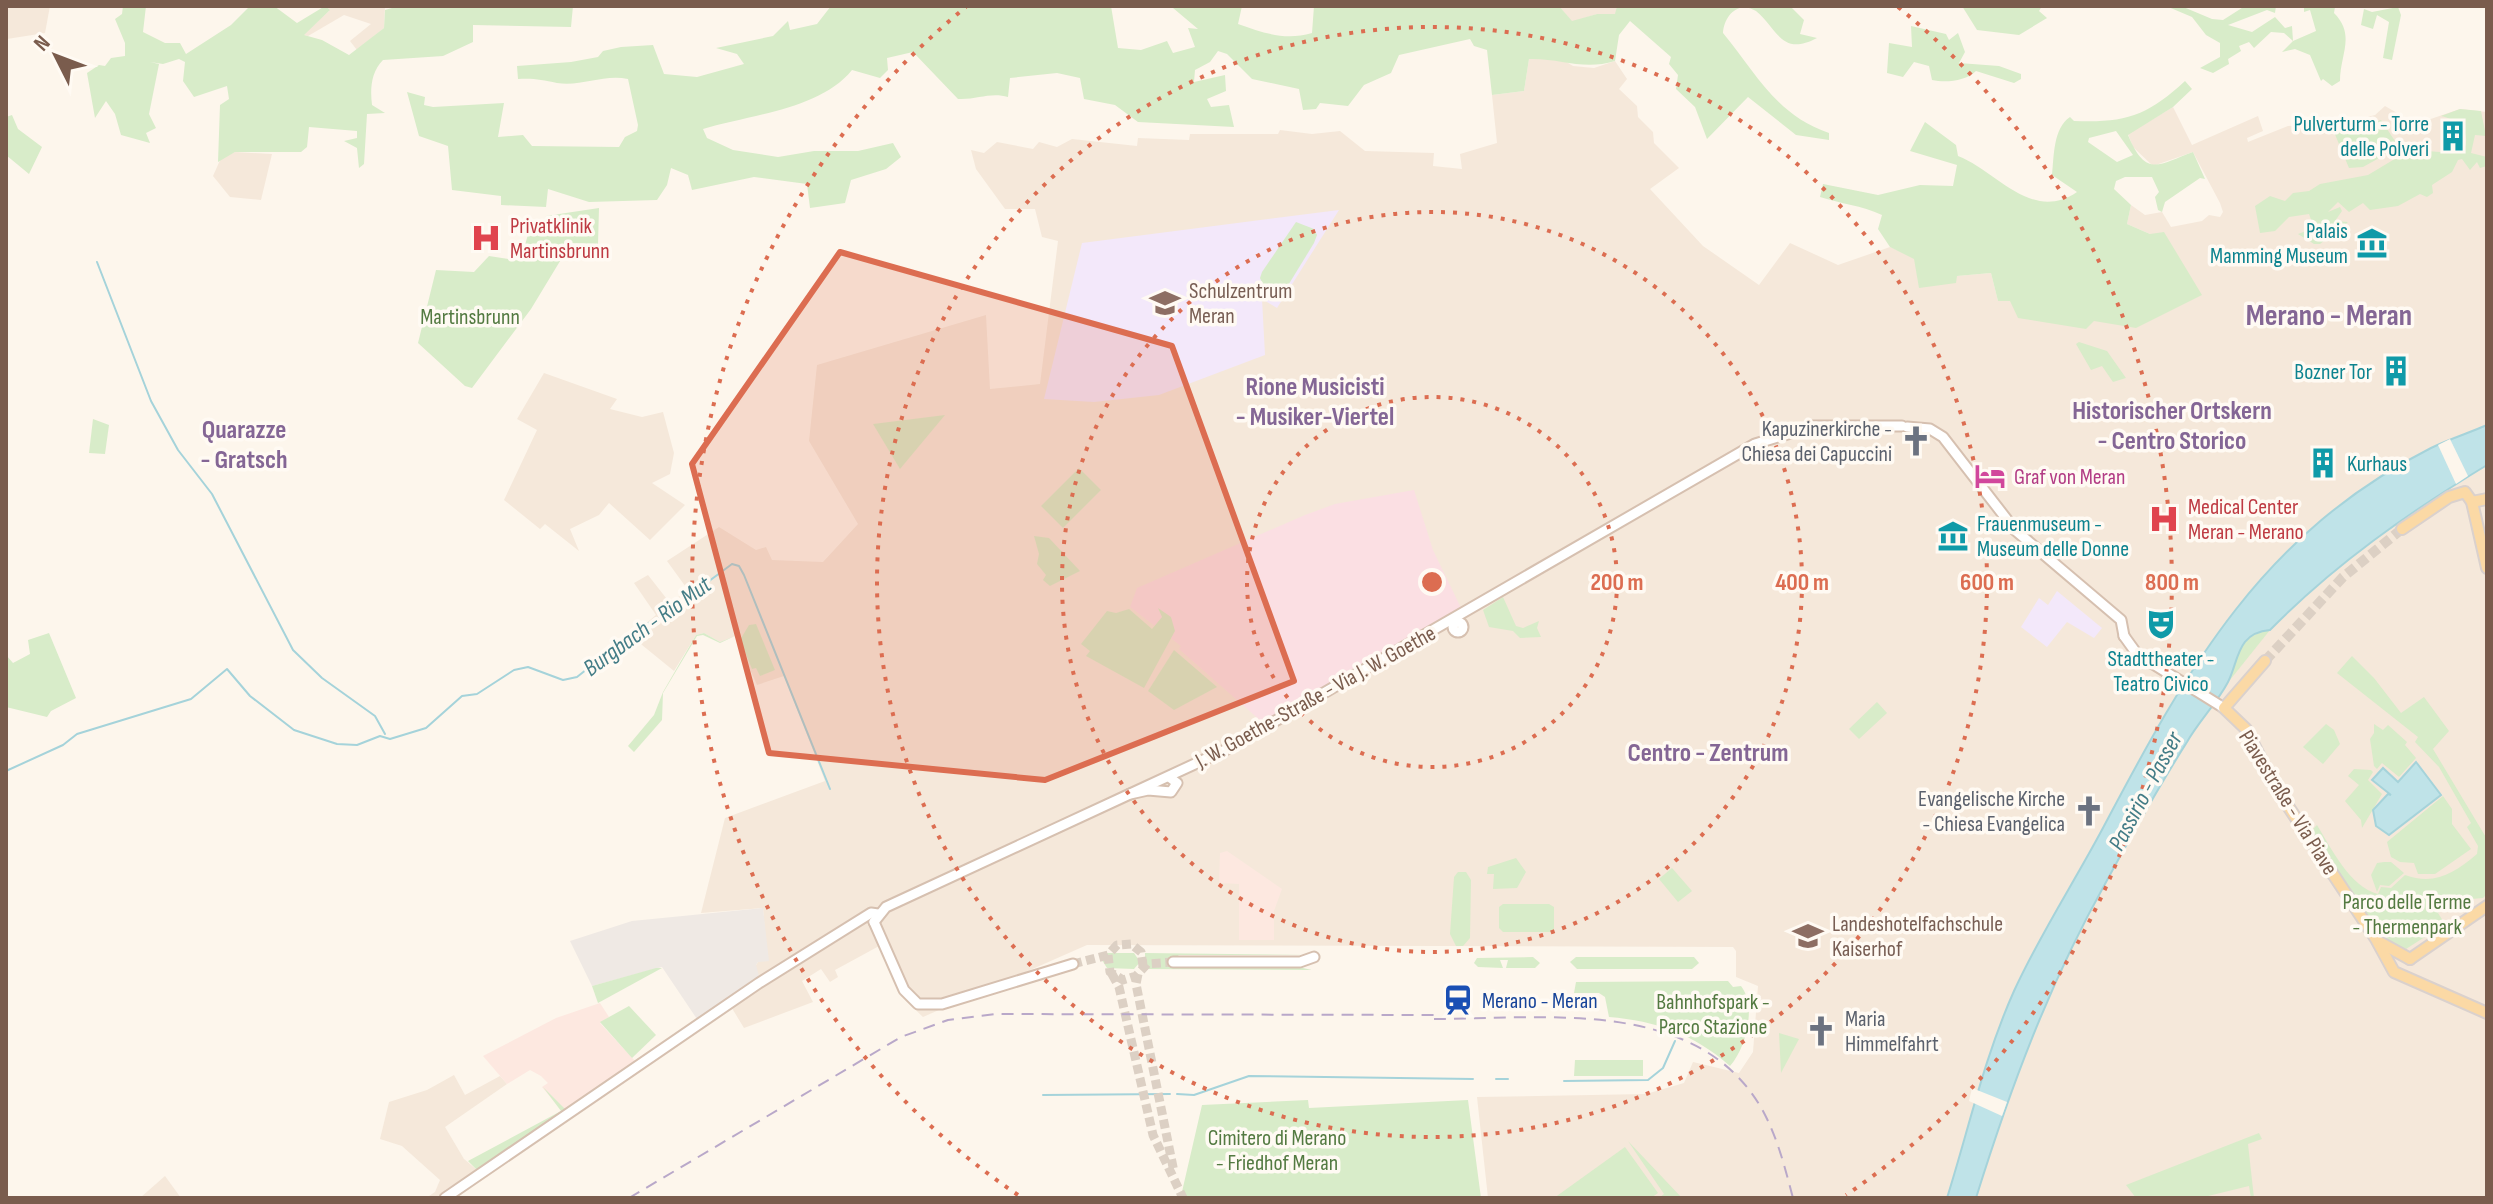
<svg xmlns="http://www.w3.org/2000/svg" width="2493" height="1204" font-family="'Sofia Sans Condensed',sans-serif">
<rect width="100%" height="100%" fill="#fdf6ec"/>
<!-- residential -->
<g fill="#f5e8da">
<polygon points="6,6 50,6 45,33 7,39"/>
<polygon points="325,6 385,6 384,28 357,50 350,41 371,24 344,15 308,36 303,35 329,11"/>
<polygon points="1559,6 1617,6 1616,14 1597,14 1572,22"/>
<polygon points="1560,58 1573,66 1594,68 1615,61 1627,79 1619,89 1637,106 1638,117 1653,132 1654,143 1679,168 1650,189 1703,246 1759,285 1790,243 1838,265 1890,247 1957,276 1991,273 1998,301 2150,234 2127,224 2131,205 2145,215 2162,212 2171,227 2202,221 2209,215 2220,217 2223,212 2220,203 2193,152 2153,166 2133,147 2128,134 2173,107 2192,145 2258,116 2263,131 2247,138 2248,142 2288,126 2348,122 2375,115 2385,106 2416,124 2460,109 2487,112 2487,1198 1488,1198 1477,1097 1646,1094 1684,1083 1693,1062 1739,1073 1753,1052 1758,986 1736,977 1736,951 1733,947 1087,945 923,1017 901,996 881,945 835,970 838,977 830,982 821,969 802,981 813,1002 744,1028 730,1005 758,962 767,959 763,908 701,913 725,818 825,781 784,676 757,685 735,636 720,642 704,633 696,635 674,671 631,636 656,615 634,583 648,575 670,603 688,590 667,561 719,527 756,550 766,547 772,560 823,562 858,524 809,441 817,365 986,315 990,389 1040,384 1058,241 1042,237 1035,209 1005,209 976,169 971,150 984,153 997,142 1033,149 1039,142 1057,147 1072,139 1137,146 1138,138 1189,140 1190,134 1278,134 1280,130 1312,134 1340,131 1365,151 1434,153 1433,166 1462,169 1460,154 1497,143 1492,95 1524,91 1529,59"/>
<polygon points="235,152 272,154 261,200 230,197 213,176 221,158"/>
<polygon points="544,373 617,399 610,409 642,417 663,412 674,453 670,474 652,483 685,505 650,540 609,503 599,515 570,529 579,551 545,524 540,529 504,500 537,430 517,419"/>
<polygon points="454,1075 465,1095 500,1076 507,1084 445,1127 464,1159 477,1170 445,1190 451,1198 426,1198 435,1192 440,1180 402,1146 380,1139 389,1102 427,1090"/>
<polygon points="165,1176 181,1198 140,1198"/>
</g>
<!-- commercial -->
<g fill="#fde8e0">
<polygon points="1227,851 1282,889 1274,911 1274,940 1239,940 1239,884 1219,883 1220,853"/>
<polygon points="600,1003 609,1017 600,1023 636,1062 562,1111 542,1087 548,1083 541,1076 530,1070 507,1084 483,1056 556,1018"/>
</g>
<!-- industrial -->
<polygon fill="#efe9e4" points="763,908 769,961 758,962 756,965 761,983 701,1025 662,967 592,986 570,941 632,921"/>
<!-- education -->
<g fill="#f3e8fa">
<polygon points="1339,210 1277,308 1262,299 1265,355 1159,395 1094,402 1044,399 1082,243"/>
<polygon points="2057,591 2102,628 2094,638 2067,622 2047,647 2021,627 2039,598 2048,605"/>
</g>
<!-- medical -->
<polygon fill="#fbdfe3" points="1414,490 1433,550 1461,608 1269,720 1262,722 1179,649 1181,646 1130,607 1137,588 1305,515 1335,504"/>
<!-- green -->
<g fill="#d8ecc9" fill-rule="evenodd">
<path d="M123,6H146L143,32L165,43H180L186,54L231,25L250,6H274L297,23L325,6L330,10L304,35L322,40L349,55L384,28L385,10L399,6H573L571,27L473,25V42L443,56L383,60C371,72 370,89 372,105L385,113L367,114L364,164L359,168L357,148L344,141L357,138V131L309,127L307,147L301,152H235L218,162L220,105L229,99L227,86L194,97L183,81L185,62L179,59L163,64L150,62L159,64L149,114L156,128L146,133L150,143L121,135L115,114L106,101L95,118L87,73L99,65L105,66L111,58L125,56V43L115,19L122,14Z"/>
<path d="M831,6H1111L1118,48L1141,50L1167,41L1173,53L1195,47L1188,28L1198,29L1173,8L1242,6L1238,24C1264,33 1285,41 1312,33L1314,6H1559L1572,21L1597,14H1615L1617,6H1790L1804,20L1800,34L1817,38C1781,57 1778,29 1756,11C1737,0 1724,17 1723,33C1756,73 1776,115 1829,133V140L1796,135L1748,97L1707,139L1695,107L1676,89L1678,75L1669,64L1671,57L1630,21L1619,35L1615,61C1583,71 1561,58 1529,59L1524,91L1492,95L1487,50L1474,46L1470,39L1399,55L1391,73L1364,85L1348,106L1320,103L1316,109L1303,110L1299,89L1252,79L1227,54L1218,51L1210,62L1195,70L1194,82L1225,75L1226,91L1207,99L1211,107L1229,105L1234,127L1138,122L1115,105L1084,99L1080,78L1057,73L1010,78L1008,97C990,92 977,100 958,99L913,52L887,58L888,70L880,78L852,70C821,109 750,115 703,129L707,138L733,150L778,157L814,151H858L893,143L901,157L886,169L851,180L845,203L810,208L807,184L754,177L692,190L688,175L671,168L667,185L657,200L589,202L548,189L546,207L501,205V196L452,190L448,146L419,136L407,92L425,97L424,105L433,107L504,103L498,137L523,135L532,146L619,147L625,137L637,131L638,125L628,79C603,74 581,87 557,83C542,80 534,78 518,79L517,66L571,62L598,57L603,51L621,47L653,45L664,74L697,77L744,64L737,54L716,48L773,36L788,21L790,30L817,24Z"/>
<polygon points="1962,6 2042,6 2039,11 2047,18 2019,35 1977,30"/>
<path d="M2166,6H2181L2212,19L2223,20L2245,6H2276L2275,13L2267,10L2228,25L2252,32L2275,17L2285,28L2292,26L2293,41L2316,31L2310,10L2304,12V6L2335,7L2334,13C2356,35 2340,54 2340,81L2332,86L2323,79L2321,81L2310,55L2295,49L2282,52L2293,41L2284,33L2271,32L2254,48L2249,42L2239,46L2241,51L2228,59L2229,64L2213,73L2200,68L2220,57V43L2206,35L2192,17Z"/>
<polygon points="2398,7 2401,15 2392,60 2383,58 2389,22 2377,15 2373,29 2361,25 2364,9 2372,12"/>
<path d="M1911,26L1946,34L1949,40L1958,33L1965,52L1959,63L1999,66L2021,74V79L2014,83L1976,71C1966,81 1946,83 1932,80L1929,66L1914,62L1903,77L1887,73L1889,43L1912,47Z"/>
<path d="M2185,81L2192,89L2173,107L2128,135C2146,178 2158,165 2193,152L2205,179L2200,178L2165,202L2162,212L2158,210L2155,197L2159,192L2152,177H2125L2116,181L2114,189L2131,205L2127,224L2150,234L2164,232L2202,295L2136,328L2094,321L2086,329L2018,318L2010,301H1998L1991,273L1957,276L1956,283L1919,288L1914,259L1890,247L1878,229L1882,215C1861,205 1841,204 1820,197L1823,184L1878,195L1920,185L1953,186L1957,165L1910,151L1925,122L1956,145L1958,156C1997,171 2031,223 2077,192L2052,175C2054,157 2053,128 2070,117L2074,121C2126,123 2147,116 2185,81ZM2116,131L2133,155L2117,162L2088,142L2089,138Z"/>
<path d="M2460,109L2481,111L2486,136L2475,135L2471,153L2487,157V166L2480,168L2477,162L2470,170L2462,159L2458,160L2452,172L2432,185L2433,193L2427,197L2420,194L2398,206L2370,210L2363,203L2349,212L2338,202L2328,212L2340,207L2342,211L2335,221L2348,222L2320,244H2314L2298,234L2314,228L2309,214L2289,217L2275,231L2260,233L2255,206L2270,196L2285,201L2293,193L2309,191L2320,184L2368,175L2403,154L2427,147V151L2452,153L2464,149C2472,132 2456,119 2441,116Z"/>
<polygon points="12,115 18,129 42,147 29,174 6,155 6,117"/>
<polygon points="2381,120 2399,147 2363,167 2349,168 2334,132 2348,132"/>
<polygon points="599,208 598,244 571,243 531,309 472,388 465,386 418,343 436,270 474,272 489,256 521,261 528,234 543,233 546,216"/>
<polygon points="1296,222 1314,229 1317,235 1314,243 1284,292 1267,293 1260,278 1262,272"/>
<polygon points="2079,342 2107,351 2126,378 2113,382 2102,366 2091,370 2076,344"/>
<polygon points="945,415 900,469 873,424"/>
<polygon points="93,419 109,425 105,454 89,453"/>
<polygon points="1079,468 1101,490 1063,528 1041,506"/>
<polygon points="1034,536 1049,538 1080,571 1050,586 1043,580 1046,575 1037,564 1039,554"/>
<polygon points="1503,597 1516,626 1523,628 1539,621 1537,628 1541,637 1520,638 1513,631 1489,627 1483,610"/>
<polygon points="1158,608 1171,617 1175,631 1144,688 1086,656 1090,651 1081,644 1107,611 1116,613 1129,609 1152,629 1162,617"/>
<polygon points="756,624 775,670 760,676 756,668 752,669 740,640 749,625"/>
<path d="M2270,630L2230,680C2231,657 2246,632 2270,630Z"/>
<polygon points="49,633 76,698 51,711 47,717 6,707 6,655 13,663 30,654 28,640"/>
<polygon points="704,633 720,642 735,636 720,643 703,635 697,636 663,693 662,720 634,752 628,746 654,715 663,692 696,635"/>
<polygon points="1174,650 1217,687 1174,710 1148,691"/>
<path d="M2352,656L2374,678L2401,713L2424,697L2449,731L2433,749L2487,839V894L2483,898L2460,900L2438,913L2445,924L2406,949L2387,942L2307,827L2313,829L2317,825C2331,848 2350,887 2378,894L2381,887L2391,888L2405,875C2435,886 2454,873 2477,854L2478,846L2467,827L2471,823L2439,767L2415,742L2418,737L2337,673Z"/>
<polygon points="1877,702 1887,713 1859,739 1849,729"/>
<polygon points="2326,724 2334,730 2340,744 2323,764 2303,747"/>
<polygon points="2374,724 2383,730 2388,725 2407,742 2405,745 2416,758 2399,777 2382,763 2377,769 2374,766 2370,739 2374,733"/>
<polygon points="2354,769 2371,770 2373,772 2368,780 2382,794 2362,828 2361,820 2345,801 2359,785 2348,776"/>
<polygon points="2443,796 2452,809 2452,824 2471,849 2435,874 2418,874 2414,863 2400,862 2391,857 2387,842"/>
<polygon points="1516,858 1526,872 1517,888 1493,889 1494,874 1487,874 1488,867"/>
<polygon points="2384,862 2391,862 2404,873 2389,886 2380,885 2377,892 2371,875 2377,863"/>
<polygon points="1672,868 1692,891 1678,902 1659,879"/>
<polygon points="1458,872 1466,872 1471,880 1470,938 1463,946 1456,946 1450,934 1454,877"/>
<polygon points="1503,904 1549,904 1554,907 1554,929 1551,932 1503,932 1499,928 1499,907"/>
<polygon points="1107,953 1134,953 1140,962 1134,969 1107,968 1102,960"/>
<polygon points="1145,953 1308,955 1179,955 1173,960 1179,967 1289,965 1312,970 1145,969"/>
<polygon points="1533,957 1540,963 1535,968 1506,968 1508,960 1500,960 1503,968 1478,967 1474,963 1477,958"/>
<polygon points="1576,957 1694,957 1699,963 1692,969 1577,969 1570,962"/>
<polygon points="656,968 662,968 598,1003 592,986"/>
<path d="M1728,981L1733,987L1741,986C1757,1007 1746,1048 1730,1066C1694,1034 1656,1021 1609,1017L1605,997L1599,993H1574L1576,982Z"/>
<polygon points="629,1006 656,1035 632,1058 600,1022"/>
<polygon points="1779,1033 1799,1039 1781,1073"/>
<polygon points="1575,1060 1643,1060 1643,1076 1574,1076"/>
<polygon points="543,1087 565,1109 562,1111 477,1170 468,1161 561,1111"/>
<polygon points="1308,1100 1309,1108 1468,1100 1481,1198 1181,1196 1202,1105"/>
<polygon points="2259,1133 2262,1139 2248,1144 2254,1198 2251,1198 2249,1186 2200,1198 2136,1198 2126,1185"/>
<polygon points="1628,1141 1682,1198 1659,1198 1664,1194"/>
<polygon points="1625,1147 1658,1193 1651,1198 1554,1198"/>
</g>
<!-- water -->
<g fill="#bfe3e8" stroke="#a5d3da" stroke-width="2">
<path d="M2487,425V465C2408,513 2335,564 2270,630C2236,633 2239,661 2228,682C2217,703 2199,721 2187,742C2158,788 2131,836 2105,884C2049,984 2010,1089 1976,1198H1947C1969,1128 1984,1058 2014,991C2040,934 2075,881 2104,826C2188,667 2263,533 2431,448C2449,439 2469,433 2487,425Z"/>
<polygon points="2416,762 2441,795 2389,835 2376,826 2373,810 2388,794 2391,795 2372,780 2383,768 2398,782"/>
</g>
<!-- pier -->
<g fill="#fdf6ec">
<polygon points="2450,439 2468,476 2456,484 2438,445"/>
<polygon points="1972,1088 2007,1102 2002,1116 1969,1101"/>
</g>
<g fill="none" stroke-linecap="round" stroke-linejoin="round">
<!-- stream -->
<g stroke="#a5d3da" stroke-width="2">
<polyline points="97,262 151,401 178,450 212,494 293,650 322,678 375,716 385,734"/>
<polyline points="6,771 63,745 77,734 191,699 227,669 250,696 294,730 337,744 357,745 380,736 390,739 426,728 462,696 477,694 514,670 528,667 563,680 577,677 640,627 658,619 732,564 739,566 744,575 830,789"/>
<polyline points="1496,1079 1508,1079"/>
<polyline points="1564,1081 1648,1080 1663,1068 1675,1041"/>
<polyline points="1177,1094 1194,1095 1249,1076 1473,1079"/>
<polyline points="1043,1095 1170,1094"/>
</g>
<!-- secondary-tunnel -->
<g stroke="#dcd0c4" stroke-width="9" stroke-dasharray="9 4.5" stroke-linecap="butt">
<polyline points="1073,964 1108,955"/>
<polyline points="1143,966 1141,952 1131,944 1117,945 1108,955 1110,972 1123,980 1136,976 1147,964 1173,962"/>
<polyline points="1112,974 1119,987 1153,1135 1183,1198"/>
<polyline points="1138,974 1136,984 1174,1172"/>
</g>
<!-- primary-tunnel -->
<polyline stroke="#dcd0c4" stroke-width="10" stroke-dasharray="10 5" stroke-linecap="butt" points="2265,661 2343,577 2402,529"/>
<!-- secondary casing -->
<g stroke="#d6c0b0" stroke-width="13">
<g id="secondary">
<polyline points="1907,427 1930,429 1943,437 2015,530 2121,620 2124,636"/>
<circle cx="1458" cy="627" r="5"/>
<polyline points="2124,636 2137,654 2224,708"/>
<polyline points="1130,794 1225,750 1755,444 1813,426 1902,426"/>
<polyline points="874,922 886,907 1130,794 1148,790 1171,792 1177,783 1169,777"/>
<polyline points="874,922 904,990 918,1004 942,1004 1073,964"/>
<polyline points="1173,962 1300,962 1314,957"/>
<polyline points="445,1198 759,983 871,913 878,914"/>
</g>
</g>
<!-- primary casing -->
<g stroke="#dad1cd" stroke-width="14">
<g id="primary">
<polyline points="2472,502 2487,499"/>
<polyline points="2402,529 2449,497 2465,492 2472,502 2487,568"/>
<polyline points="2265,661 2224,708 2246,729 2274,785 2376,939 2394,972 2487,1013"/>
<polyline points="2381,943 2410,959"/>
<polyline points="2410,959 2487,906"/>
</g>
</g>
<!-- secondary -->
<use href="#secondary" stroke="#fff" stroke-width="9"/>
<!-- primary -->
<use href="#primary" stroke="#fbd9a5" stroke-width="10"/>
<!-- rail -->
<g stroke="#b9a8c9" stroke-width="2" stroke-dasharray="12 8" stroke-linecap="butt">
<path d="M1434,1019C1545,1019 1699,996 1763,1111C1778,1139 1785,1168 1793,1198"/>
<polyline points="629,1198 901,1037 948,1020 996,1014 1434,1015"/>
</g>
</g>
<!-- marked area -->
<path fill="#dc6d51" fill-opacity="0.2" stroke="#dc6d51" stroke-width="6" stroke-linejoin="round" d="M840,252L1172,346L1294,681L1045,780L769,753L692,464Z"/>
<!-- distance rings -->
<g fill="none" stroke="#dc6d51" stroke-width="4" stroke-dasharray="4 8">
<circle cx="1432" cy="582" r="185"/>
<circle cx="1432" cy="582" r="370"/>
<circle cx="1432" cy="582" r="555"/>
<path d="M1018 1195A740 740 0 0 1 966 7M1898 7A740 740 0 0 1 1846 1195"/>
</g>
<!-- icons -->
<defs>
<g id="building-bare" transform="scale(2.4)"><path d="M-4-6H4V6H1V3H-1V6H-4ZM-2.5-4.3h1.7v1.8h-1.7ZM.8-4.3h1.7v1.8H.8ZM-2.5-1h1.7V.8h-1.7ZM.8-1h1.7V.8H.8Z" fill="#0f9aa8" stroke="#fffaf3" stroke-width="2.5" paint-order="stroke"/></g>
<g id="hospital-bare" transform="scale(2.4)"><path d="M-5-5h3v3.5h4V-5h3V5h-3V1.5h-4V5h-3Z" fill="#e0444e" stroke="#fffaf3" stroke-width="2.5" paint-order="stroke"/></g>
<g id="museum-bare" transform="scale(2.4)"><path d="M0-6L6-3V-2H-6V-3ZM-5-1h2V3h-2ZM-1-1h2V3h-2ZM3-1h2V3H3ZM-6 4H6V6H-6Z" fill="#0f9aa8" stroke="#fffaf3" stroke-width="2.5" paint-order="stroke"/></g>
<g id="school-bare" transform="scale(2.4)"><path d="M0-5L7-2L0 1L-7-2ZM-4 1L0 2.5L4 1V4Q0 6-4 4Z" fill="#8d6e63" stroke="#fffaf3" stroke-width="2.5" paint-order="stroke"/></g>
<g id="church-bare" transform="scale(2.4)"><path d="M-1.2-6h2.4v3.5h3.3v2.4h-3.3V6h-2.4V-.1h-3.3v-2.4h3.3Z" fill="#6b7280" stroke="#fffaf3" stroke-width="2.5" paint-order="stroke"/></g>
<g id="hotel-bare" transform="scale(2.4)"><path d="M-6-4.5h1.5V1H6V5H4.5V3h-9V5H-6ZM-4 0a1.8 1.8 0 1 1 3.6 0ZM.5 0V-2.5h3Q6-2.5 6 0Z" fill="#d1479c" stroke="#fffaf3" stroke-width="2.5" paint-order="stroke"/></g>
<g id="theatre-bare" transform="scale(2.4)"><path d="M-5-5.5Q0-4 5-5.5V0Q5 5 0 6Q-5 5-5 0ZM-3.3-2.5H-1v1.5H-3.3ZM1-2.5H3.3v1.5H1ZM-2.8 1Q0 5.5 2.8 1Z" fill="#0f9aa8" stroke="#fffaf3" stroke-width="2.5" paint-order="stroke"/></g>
<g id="station-bare" transform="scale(2.4)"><path d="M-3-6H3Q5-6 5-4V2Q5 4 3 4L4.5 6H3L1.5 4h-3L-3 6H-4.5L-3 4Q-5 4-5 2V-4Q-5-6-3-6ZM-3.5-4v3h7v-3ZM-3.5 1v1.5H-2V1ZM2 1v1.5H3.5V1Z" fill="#1a4fb4" stroke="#fffaf3" stroke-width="2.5" paint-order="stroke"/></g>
</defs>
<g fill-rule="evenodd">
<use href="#building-bare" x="2453" y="136"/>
<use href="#hospital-bare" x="486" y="238"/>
<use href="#museum-bare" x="2372" y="243"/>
<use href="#school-bare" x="1165" y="303"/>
<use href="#building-bare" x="2396" y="371"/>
<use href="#church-bare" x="1916" y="441"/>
<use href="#building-bare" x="2323" y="463"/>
<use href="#hotel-bare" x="1990" y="476"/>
<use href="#hospital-bare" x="2164" y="519"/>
<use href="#museum-bare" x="1953" y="536"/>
<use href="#theatre-bare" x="2161" y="624"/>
<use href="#church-bare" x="2089" y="811"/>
<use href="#school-bare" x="1808" y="936"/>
<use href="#station-bare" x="1458" y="1000"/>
<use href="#church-bare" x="1821" y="1031"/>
</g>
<g text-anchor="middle" stroke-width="7" stroke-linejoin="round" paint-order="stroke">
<!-- culture labels -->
<g font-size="22" fill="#0d838f" stroke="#fffaf3" text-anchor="end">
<text x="2429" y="131">Pulverturm - Torre<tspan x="2429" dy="25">delle Polveri</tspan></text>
<text x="2348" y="238">Palais<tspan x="2348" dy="25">Mamming Museum</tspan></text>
<text x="2372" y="379">Bozner Tor</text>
<text x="2347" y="471" text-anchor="start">Kurhaus</text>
<text x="1977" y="531" text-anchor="start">Frauenmuseum -<tspan x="1977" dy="25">Museum delle Donne</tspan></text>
<text x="2161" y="666" text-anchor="middle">Stadttheater -<tspan x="2161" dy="25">Teatro Civico</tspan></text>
</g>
<!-- health labels -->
<g font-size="22" fill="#be3a42" stroke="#fffaf3" text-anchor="start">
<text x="510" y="233">Privatklinik<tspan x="510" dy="25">Martinsbrunn</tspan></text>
<text x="2188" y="514">Medical Center<tspan x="2188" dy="25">Meran - Merano</tspan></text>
</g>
<!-- education labels -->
<g font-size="22" fill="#785e54" stroke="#fffaf3" text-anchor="start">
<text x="1189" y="298">Schulzentrum<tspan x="1189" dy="25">Meran</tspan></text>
<text x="1832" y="931">Landeshotelfachschule<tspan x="1832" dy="25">Kaiserhof</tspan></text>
</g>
<!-- park labels -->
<g font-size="22" fill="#537a41" stroke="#fffaf3">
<text x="470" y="324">Martinsbrunn</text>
<text x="2407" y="909">Parco delle Terme<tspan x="2407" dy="25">- Thermenpark</tspan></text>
<text x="1713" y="1009">Bahnhofspark -<tspan x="1713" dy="25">Parco Stazione</tspan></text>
<text x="1277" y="1145">Cimitero di Merano<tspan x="1277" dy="25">- Friedhof Meran</tspan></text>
</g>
<!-- worship labels -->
<g font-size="22" fill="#5b616d" stroke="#fffaf3" text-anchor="end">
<text x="1892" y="436">Kapuzinerkirche -<tspan x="1892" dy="25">Chiesa dei Capuccini</tspan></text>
<text x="2065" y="806">Evangelische Kirche<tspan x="2065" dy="25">- Chiesa Evangelica</tspan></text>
<text x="1845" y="1026" text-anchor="start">Maria<tspan x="1845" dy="25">Himmelfahrt</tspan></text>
</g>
<!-- hotel labels -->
<g font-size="22" fill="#b23c85" stroke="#fffaf3" text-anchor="start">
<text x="2014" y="484">Graf von Meran</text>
</g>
<!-- street labels -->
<g font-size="22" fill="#7a5c4d" stroke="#fffaf3">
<text transform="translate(1315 696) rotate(-29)" y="8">J. W. Goethe-Straße - Via J. W. Goethe</text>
<text transform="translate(2289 802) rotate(58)" y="8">Piavestraße - Via Piave</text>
</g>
<!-- transit labels -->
<g font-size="22" fill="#164399" stroke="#fffaf3" text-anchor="start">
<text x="1482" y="1008">Merano - Meran</text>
</g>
<!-- water labels -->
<g font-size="24" font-style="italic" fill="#437c86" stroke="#fffaf3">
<text transform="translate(647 626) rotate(-36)" y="8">Burgbach - Rio Mut</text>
<text transform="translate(2145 791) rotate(-62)" y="8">Passirio - Passer</text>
</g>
<!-- quarter labels -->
<g font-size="26" font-weight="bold" fill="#846695" stroke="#fffaf3">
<text x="1315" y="395">Rione Musicisti<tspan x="1315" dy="30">- Musiker-Viertel</tspan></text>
<text x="2172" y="419">Historischer Ortskern<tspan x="2172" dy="30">- Centro Storico</tspan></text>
<text x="244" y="438">Quarazze<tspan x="244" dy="30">- Gratsch</tspan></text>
<text x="1708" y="761">Centro - Zentrum</text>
</g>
<!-- district labels -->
<g font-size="30" font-weight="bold" fill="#846695" stroke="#fffaf3">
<text x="2329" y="325">Merano - Meran</text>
</g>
</g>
<circle cx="1432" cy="582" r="12" fill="#dc6d51" stroke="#fffaf3" stroke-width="4"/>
<g font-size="24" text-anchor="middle" font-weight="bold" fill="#dc6d51" stroke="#fffaf3" stroke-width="7" stroke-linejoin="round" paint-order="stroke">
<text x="1617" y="590">200 m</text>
<text x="1802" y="590">400 m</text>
<text x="1987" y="590">600 m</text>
<text x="2172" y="590">800 m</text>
</g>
<!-- border -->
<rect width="2493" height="1204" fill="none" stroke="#7a5c4d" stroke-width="16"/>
<!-- north arrow -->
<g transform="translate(56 56) rotate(312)" stroke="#fffaf3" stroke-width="6" paint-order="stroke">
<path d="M0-6L14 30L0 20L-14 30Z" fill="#7a5c4d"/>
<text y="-12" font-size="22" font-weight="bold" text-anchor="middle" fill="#7a5c4d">N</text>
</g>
</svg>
